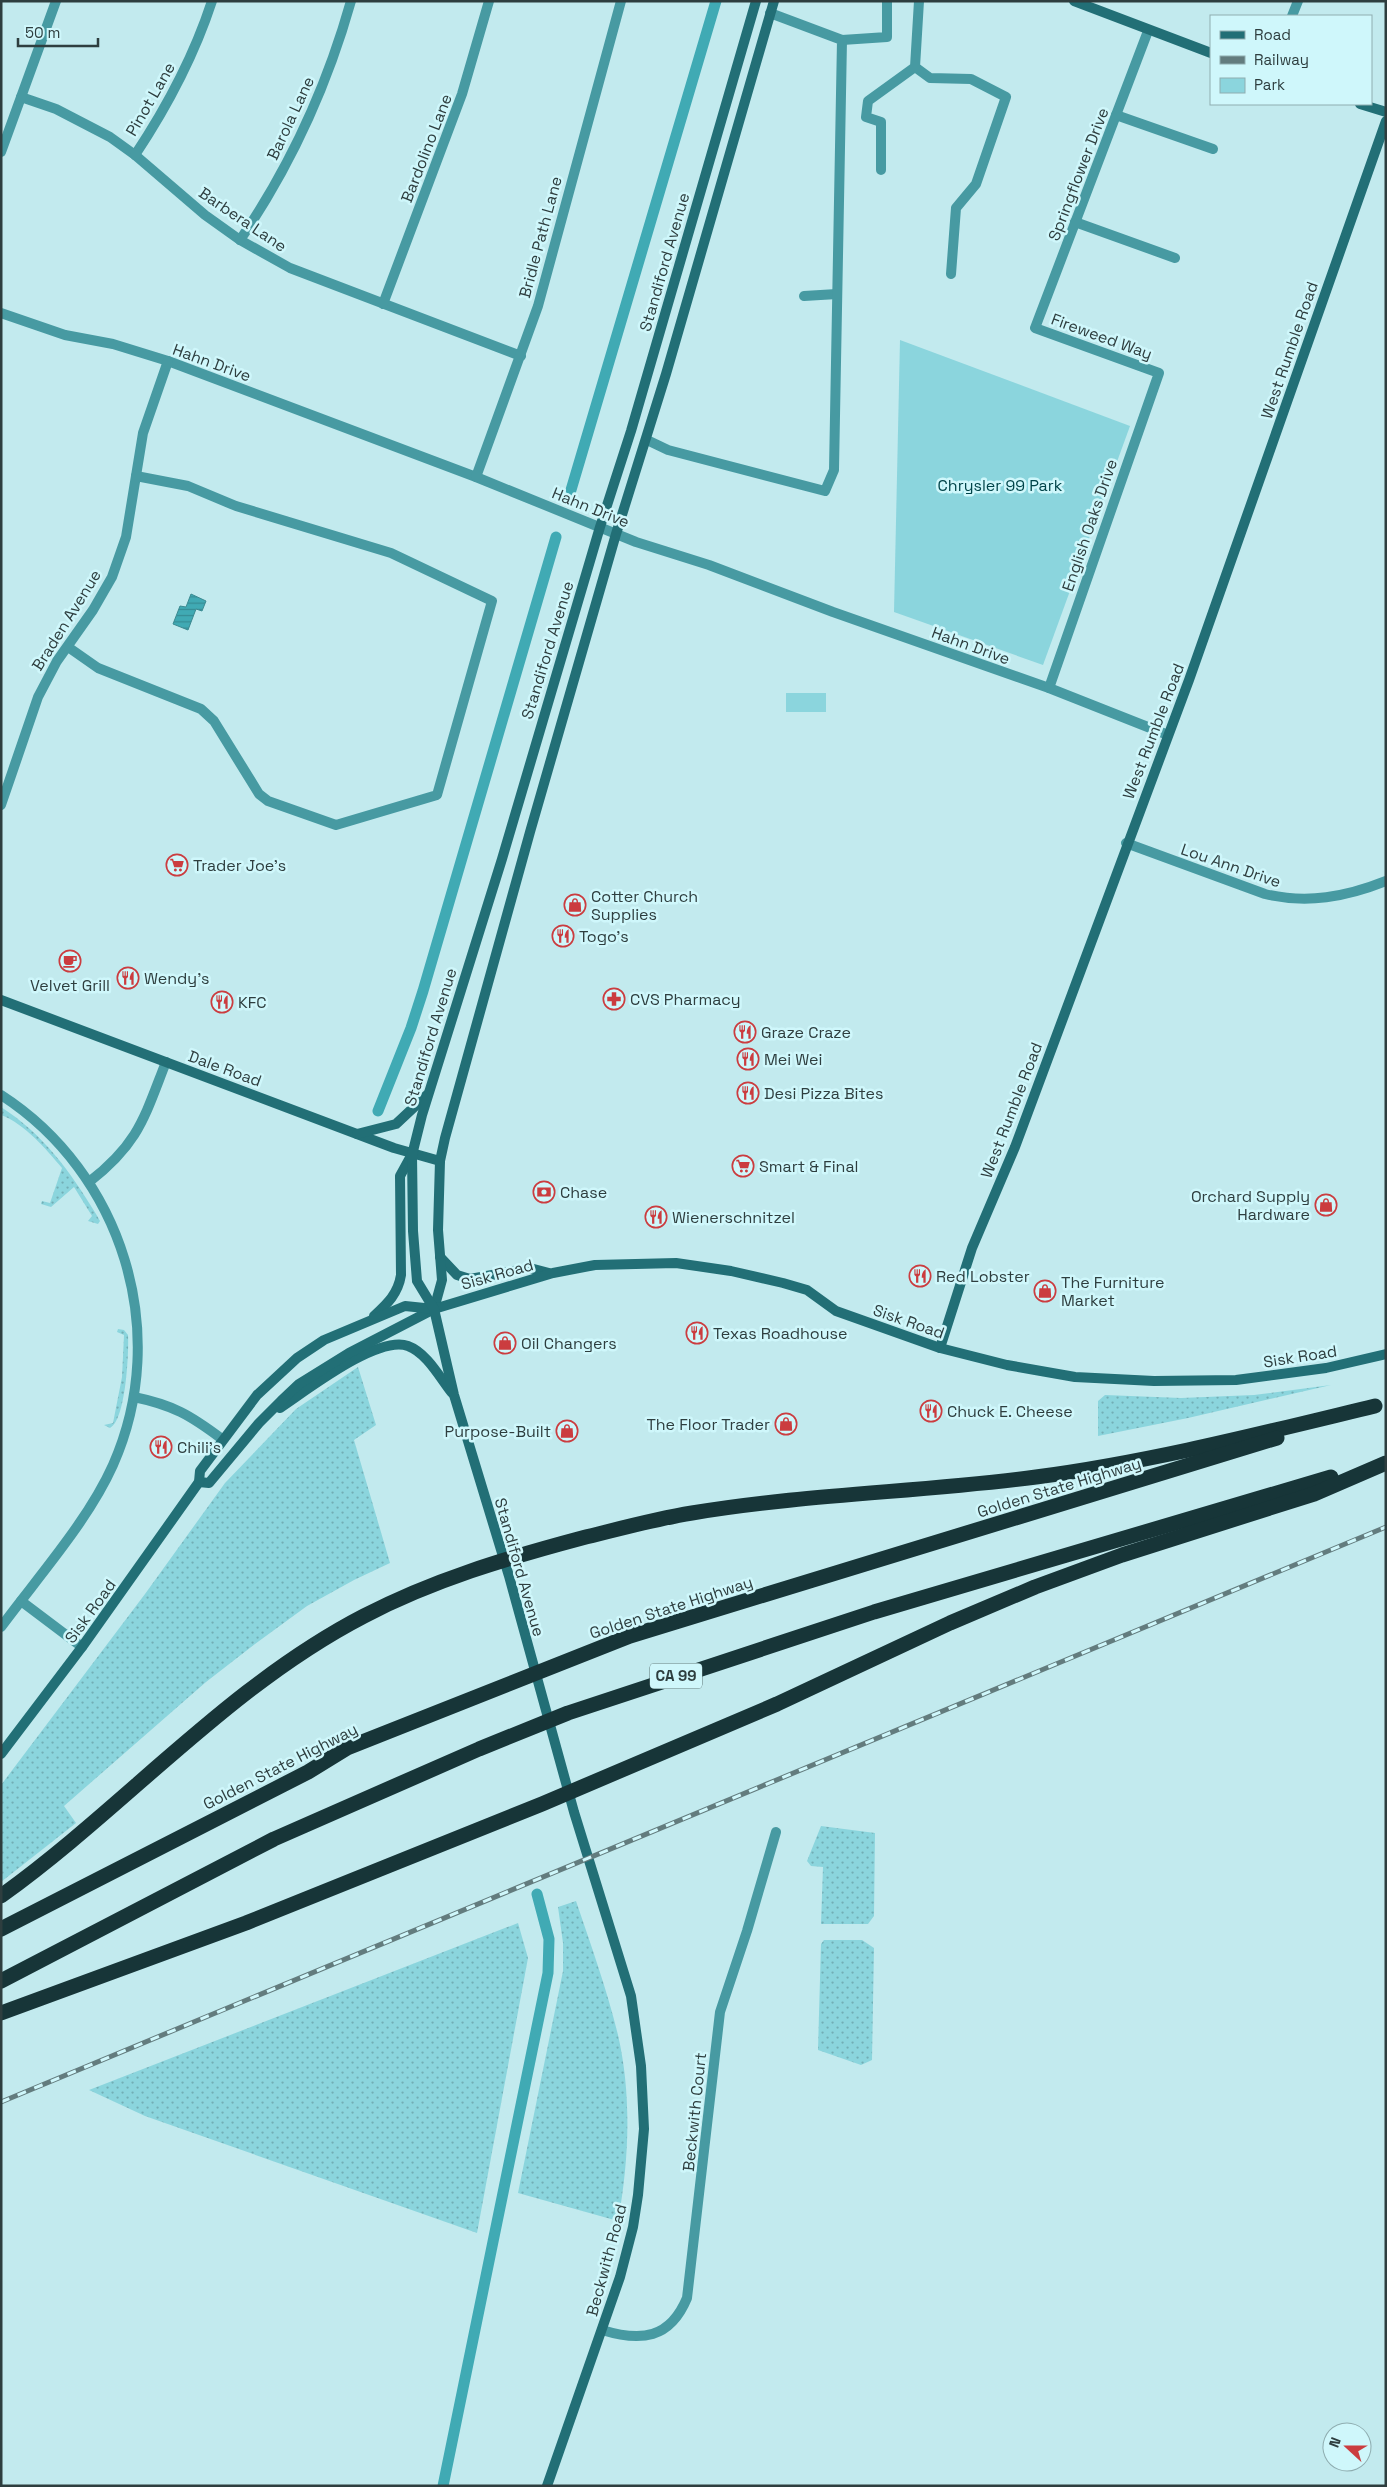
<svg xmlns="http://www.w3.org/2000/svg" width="1387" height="2487" font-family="'Space Grotesk',sans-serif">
<defs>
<pattern id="grass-dots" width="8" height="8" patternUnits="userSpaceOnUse" patternTransform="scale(1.25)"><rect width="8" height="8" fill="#8bd5dd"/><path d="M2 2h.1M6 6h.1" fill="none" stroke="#72aeb5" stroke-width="1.8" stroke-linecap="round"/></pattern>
<pattern id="water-rules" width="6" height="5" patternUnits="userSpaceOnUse" patternTransform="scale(1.25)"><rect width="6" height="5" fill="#40aab4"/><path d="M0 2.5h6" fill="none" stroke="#368c94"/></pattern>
</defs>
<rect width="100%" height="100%" fill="#c2eaee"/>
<!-- grass -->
<g fill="url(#grass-dots)">
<path d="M1,1107C43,1134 70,1171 96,1214L100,1221L98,1224L88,1221L92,1216L74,1187L51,1207L41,1204L42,1201L50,1203L62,1168C46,1149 25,1124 1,1115Z"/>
<path d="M118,1329L124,1330L128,1335C129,1352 126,1420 110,1428L104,1425L113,1423L122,1377L124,1335L117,1332Z"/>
<polygon points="358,1367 376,1425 354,1440 390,1563 354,1580 307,1606 255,1644 206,1682 64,1806 76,1823 1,1882 1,1785 145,1594 225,1483 296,1409"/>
<polygon points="1331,1385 1188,1418 1098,1436 1098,1401 1105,1395 1181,1398 1254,1395"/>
<polygon points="821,1826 875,1833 874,1916 868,1924 821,1924 823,1867 811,1866 807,1861"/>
<path d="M576,1901C591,1945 607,1990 618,2035C632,2096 629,2161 618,2221L518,2193L563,1971V1943L558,1907Z"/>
<polygon points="518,1923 528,1958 477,2233 145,2116 89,2090"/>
<polygon points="824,1940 862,1940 874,1948 872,2060 861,2065 818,2050 821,1944"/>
</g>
<!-- park -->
<g fill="#8bd5dd">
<polygon points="900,340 1130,426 1043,665 894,612"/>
<rect x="786" y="693" width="40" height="19"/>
</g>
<!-- water -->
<polygon fill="url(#water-rules)" stroke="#3b8a91" points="191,594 206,601 202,611 196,609 188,630 173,624 180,606 186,607"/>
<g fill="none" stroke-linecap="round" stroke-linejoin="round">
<!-- canal -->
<g stroke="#40aab4" stroke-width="11">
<polyline points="571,490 716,1"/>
<polyline points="378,1111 411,1028 423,991 556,537"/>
<polyline points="443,2486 548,1973 549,1939 537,1894"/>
</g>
<!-- street -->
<g stroke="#479aa2" stroke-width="10">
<polyline points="1292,16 1298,1"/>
<polyline points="842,40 887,37 887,1"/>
<polyline points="915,67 930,78 971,79 1006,97 976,184 956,208 951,274"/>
<polyline points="21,97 56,109 110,137 135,155 205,215 240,240 290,268 521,356"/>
<polyline points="1116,115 1213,149"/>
<polyline points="1,152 56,1"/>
<path d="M135,155C167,107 194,56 212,1"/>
<polyline points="881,170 881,122 866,117 868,101 915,67 919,1"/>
<polyline points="1075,222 1175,258"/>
<path d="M240,240C290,167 327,86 351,1"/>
<polyline points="804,296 837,294"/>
<polyline points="383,304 462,94 489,1"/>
<polyline points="1,313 65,335 113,344 168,361 476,477 636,542 709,565 833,612 1049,688 1168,735"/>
<polyline points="647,440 668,450 825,491 834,470 842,40 770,13"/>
<polyline points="476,477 538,306 621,1"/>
<polyline points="68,647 98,668 201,709 214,721 259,794 268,801 336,825 437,795 492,601 391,553 236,506 188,486 136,476"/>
<polyline points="1049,688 1159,373 1035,328 1148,31"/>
<polyline points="1,805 38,697 57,661 93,610 112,577 126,537 143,433 168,361"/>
<path d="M1126,843L1265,894C1307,904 1346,897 1386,881"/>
<path d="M1,1095C122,1173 172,1332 113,1465C88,1521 38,1577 1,1627"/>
<path d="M89,1182C139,1143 144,1118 166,1062"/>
<path d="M134,1397C173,1405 190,1415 222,1439"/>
<polyline points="21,1601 82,1647"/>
<path d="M602,2330C641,2342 670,2339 687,2298L720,2012L747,1931L776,1832"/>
</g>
<!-- secondary -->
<g stroke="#226f76" stroke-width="10">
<polyline points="1074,1 1211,53"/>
<polyline points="1360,104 1386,112"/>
<polyline points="1,1000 394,1148 440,1161"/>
<polyline points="357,1134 396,1124 427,1095"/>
<polyline points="440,1257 457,1275 470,1279 530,1268 549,1273"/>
<polyline points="434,1309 442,1280 438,1230 440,1161 445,1138 530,832 616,534 666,374 774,1"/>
<path d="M374,1316C387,1304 398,1294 401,1275L400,1176L411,1156"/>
<polyline points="940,1348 972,1248 1015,1147 1189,680 1386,121"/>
<path d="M280,1408C306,1391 377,1335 408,1346C427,1353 440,1378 452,1393"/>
<polyline points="199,1482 209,1483 259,1423 281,1401 299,1384 349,1353 434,1309 553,1273 595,1265 676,1263 731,1271 783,1283 807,1290 836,1311 940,1348 1007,1365 1075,1377 1154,1381 1236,1380 1326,1368 1386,1354"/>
<polyline points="1,1754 82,1647 199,1482 200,1471 257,1395 297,1358 324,1340 405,1306 434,1309"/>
<polyline points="547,2486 620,2277 633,2227 638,2195 644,2129 641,2066 631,1996 574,1812 509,1576 454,1395 434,1309 417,1281 413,1231 412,1155 422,1115 502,859 600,527 631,431 756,1"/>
</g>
<!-- highway -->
<g stroke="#173538" stroke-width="15">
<path d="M1,1896C125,1807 227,1687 364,1616C433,1580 507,1558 582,1538C619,1529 655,1519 692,1513C806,1494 922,1492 1036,1477C1150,1462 1263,1433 1375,1406"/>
<polyline points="1,1929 308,1772 347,1748 630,1636 1277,1438"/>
<polyline points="1,1981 274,1839 479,1749 568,1713 874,1612 1331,1477"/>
<polyline points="1,2013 246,1923 542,1804 777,1704 950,1623 1035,1587 1122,1555 1314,1494 1386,1463"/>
</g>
<!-- rail casing -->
<g stroke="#637c7e" stroke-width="5">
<polyline id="rail" points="1,2102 1386,1527"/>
</g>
<!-- rail -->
<use href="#rail" stroke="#cff7fb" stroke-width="3" stroke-dasharray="9" stroke-linecap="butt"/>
</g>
<!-- icons -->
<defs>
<g id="supermarket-ring" transform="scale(1.125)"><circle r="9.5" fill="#cff7fb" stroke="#cb3c3f" stroke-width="1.5"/><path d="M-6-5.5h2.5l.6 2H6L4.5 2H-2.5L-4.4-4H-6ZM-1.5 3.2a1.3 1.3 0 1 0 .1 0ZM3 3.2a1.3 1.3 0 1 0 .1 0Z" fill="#cb3c3f"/></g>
<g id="shop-ring" transform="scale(1.125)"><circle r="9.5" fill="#cff7fb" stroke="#cb3c3f" stroke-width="1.5"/><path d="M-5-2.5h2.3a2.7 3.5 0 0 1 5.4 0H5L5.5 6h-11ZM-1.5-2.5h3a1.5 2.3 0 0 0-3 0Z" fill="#cb3c3f"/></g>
<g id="restaurant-ring" transform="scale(1.125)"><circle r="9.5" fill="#cff7fb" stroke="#cb3c3f" stroke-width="1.5"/><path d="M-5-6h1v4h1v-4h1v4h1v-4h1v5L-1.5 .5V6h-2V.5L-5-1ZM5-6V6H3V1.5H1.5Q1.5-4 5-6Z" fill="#cb3c3f"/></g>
<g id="cafe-ring" transform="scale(1.125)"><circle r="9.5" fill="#cff7fb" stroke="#cb3c3f" stroke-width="1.5"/><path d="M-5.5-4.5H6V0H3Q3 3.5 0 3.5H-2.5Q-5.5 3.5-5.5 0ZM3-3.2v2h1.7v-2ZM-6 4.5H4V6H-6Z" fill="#cb3c3f"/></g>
<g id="pharmacy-ring" transform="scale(1.125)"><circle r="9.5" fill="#cff7fb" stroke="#cb3c3f" stroke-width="1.5"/><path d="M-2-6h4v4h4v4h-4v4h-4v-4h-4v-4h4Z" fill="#cb3c3f"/></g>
<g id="bank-ring" transform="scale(1.125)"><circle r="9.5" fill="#cff7fb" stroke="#cb3c3f" stroke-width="1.5"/><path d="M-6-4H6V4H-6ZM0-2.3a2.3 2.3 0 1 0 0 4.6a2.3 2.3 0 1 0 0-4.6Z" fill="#cb3c3f"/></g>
</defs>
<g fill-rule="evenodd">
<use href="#supermarket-ring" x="177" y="865"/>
<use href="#shop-ring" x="575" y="905"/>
<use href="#restaurant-ring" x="563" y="936"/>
<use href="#cafe-ring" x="70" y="961"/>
<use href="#restaurant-ring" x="128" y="978"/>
<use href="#pharmacy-ring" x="614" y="999"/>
<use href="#restaurant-ring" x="222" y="1002"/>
<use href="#restaurant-ring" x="745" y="1032"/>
<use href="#restaurant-ring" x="748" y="1059"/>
<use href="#restaurant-ring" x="748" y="1093"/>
<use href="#supermarket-ring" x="743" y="1166"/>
<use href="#bank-ring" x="544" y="1192"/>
<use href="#shop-ring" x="1326" y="1205"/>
<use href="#restaurant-ring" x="656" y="1217"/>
<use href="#restaurant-ring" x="920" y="1276"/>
<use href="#shop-ring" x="1045" y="1291"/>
<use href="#restaurant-ring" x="697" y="1333"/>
<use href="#shop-ring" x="505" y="1343"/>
<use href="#restaurant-ring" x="931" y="1411"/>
<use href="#shop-ring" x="786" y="1424"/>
<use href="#shop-ring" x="567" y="1431"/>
<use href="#restaurant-ring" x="161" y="1447"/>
</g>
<g text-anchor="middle" stroke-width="5" stroke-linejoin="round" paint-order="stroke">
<!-- shield labels -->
<rect fill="#cff7fb" stroke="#5e7677" stroke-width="1" x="650" y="1663.5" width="52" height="25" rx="4"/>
<g font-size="15" font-weight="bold" fill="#2e3e3f">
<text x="676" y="1681">CA 99</text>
</g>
<!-- street labels -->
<g font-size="16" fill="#2e3e3f" stroke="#cff7fb">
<text transform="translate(150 99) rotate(-60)" y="6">Pinot Lane</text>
<text transform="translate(290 118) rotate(-65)" y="6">Barola Lane</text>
<text transform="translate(426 148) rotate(-69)" y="6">Bardolino Lane</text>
<text transform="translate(1078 174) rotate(-69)" y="6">Springflower Drive</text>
<text transform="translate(243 219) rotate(34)" y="6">Barbera Lane</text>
<text transform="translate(540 237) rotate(-75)" y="6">Bridle Path Lane</text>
<text transform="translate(664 262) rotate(-74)" y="6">Standiford Avenue</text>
<text transform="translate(1102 336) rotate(20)" y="6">Fireweed Way</text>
<text transform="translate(1289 350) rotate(-71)" y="6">West Rumble Road</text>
<text transform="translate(212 362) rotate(20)" y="6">Hahn Drive</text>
<text transform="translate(591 507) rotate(22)" y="6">Hahn Drive</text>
<text transform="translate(1089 525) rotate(-71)" y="6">English Oaks Drive</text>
<text transform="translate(66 620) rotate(-58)" y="6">Braden Avenue</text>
<text transform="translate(971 645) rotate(20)" y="6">Hahn Drive</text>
<text transform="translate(547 650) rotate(-73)" y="6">Standiford Avenue</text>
<text transform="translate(1153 731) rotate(-69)" y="6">West Rumble Road</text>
<text transform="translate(1231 865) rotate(19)" y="6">Lou Ann Drive</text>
<text transform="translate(430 1037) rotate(-73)" y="6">Standiford Avenue</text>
<text transform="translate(225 1068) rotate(20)" y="6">Dale Road</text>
<text transform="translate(1011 1110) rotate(-69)" y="6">West Rumble Road</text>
<text transform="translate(497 1274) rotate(-16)" y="6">Sisk Road</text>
<text transform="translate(909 1321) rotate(19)" y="6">Sisk Road</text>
<text transform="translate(1300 1356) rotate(-9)" y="6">Sisk Road</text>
<text transform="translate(1059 1487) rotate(-17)" y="6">Golden State Highway</text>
<text transform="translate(520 1567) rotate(74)" y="6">Standiford Avenue</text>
<text transform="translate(671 1607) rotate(-18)" y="6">Golden State Highway</text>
<text transform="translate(90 1611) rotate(-54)" y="6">Sisk Road</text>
<text transform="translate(280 1766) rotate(-27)" y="6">Golden State Highway</text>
<text transform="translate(694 2112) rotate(-84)" y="6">Beckwith Court</text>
<text transform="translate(606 2260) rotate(-75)" y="6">Beckwith Road</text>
</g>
<!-- park labels -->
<g font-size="16" fill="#004449" stroke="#cff7fb">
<text x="1000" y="491">Chrysler 99 Park</text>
</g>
<!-- poi labels -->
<g font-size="16" fill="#2e3e3f" stroke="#cff7fb" text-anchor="start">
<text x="193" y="871">Trader Joe's</text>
<text x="591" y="902">Cotter Church<tspan x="591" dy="18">Supplies</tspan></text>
<text x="579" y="942">Togo's</text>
<text x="144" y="984">Wendy's</text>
<text x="70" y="991" text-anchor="middle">Velvet Grill</text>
<text x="630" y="1005">CVS Pharmacy</text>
<text x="238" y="1008">KFC</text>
<text x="761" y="1038">Graze Craze</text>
<text x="764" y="1065">Mei Wei</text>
<text x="764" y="1099">Desi Pizza Bites</text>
<text x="759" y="1172">Smart &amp; Final</text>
<text x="560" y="1198">Chase</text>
<text x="1310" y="1202" text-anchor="end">Orchard Supply<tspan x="1310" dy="18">Hardware</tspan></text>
<text x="672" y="1223">Wienerschnitzel</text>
<text x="936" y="1282">Red Lobster</text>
<text x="1061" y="1288">The Furniture<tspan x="1061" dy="18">Market</tspan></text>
<text x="713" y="1339">Texas Roadhouse</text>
<text x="521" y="1349">Oil Changers</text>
<text x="947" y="1417">Chuck E. Cheese</text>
<text x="770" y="1430" text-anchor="end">The Floor Trader</text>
<text x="551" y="1437" text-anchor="end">Purpose-Built</text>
<text x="177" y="1453">Chili's</text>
</g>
</g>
<!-- border -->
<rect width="1387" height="2487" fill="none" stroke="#2e3e3f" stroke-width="5"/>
<!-- legend -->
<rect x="1210" y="15" width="162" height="90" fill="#cff7fb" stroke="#8fadb0"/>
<rect x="1220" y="31" width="25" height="8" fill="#226f76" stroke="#8fadb0"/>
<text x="1254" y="40" font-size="15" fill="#2e3e3f">Road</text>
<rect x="1220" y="56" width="25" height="8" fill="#637c7e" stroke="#8fadb0"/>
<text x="1254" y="65" font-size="15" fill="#2e3e3f">Railway</text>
<rect x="1220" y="78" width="25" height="15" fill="#8bd5dd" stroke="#8fadb0"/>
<text x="1254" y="90" font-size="15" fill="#2e3e3f">Park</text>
<!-- north arrow -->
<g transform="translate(1347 2447) rotate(291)"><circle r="24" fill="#cff7fb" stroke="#8fadb0"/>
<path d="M0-4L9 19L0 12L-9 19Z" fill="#cb3c3f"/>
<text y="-8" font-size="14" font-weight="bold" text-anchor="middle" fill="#2e3e3f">N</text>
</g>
<!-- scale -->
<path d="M18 38v8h80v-8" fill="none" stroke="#2e3e3f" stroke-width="2.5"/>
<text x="25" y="38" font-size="15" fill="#2e3e3f" stroke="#cff7fb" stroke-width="4" paint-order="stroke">50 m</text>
</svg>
